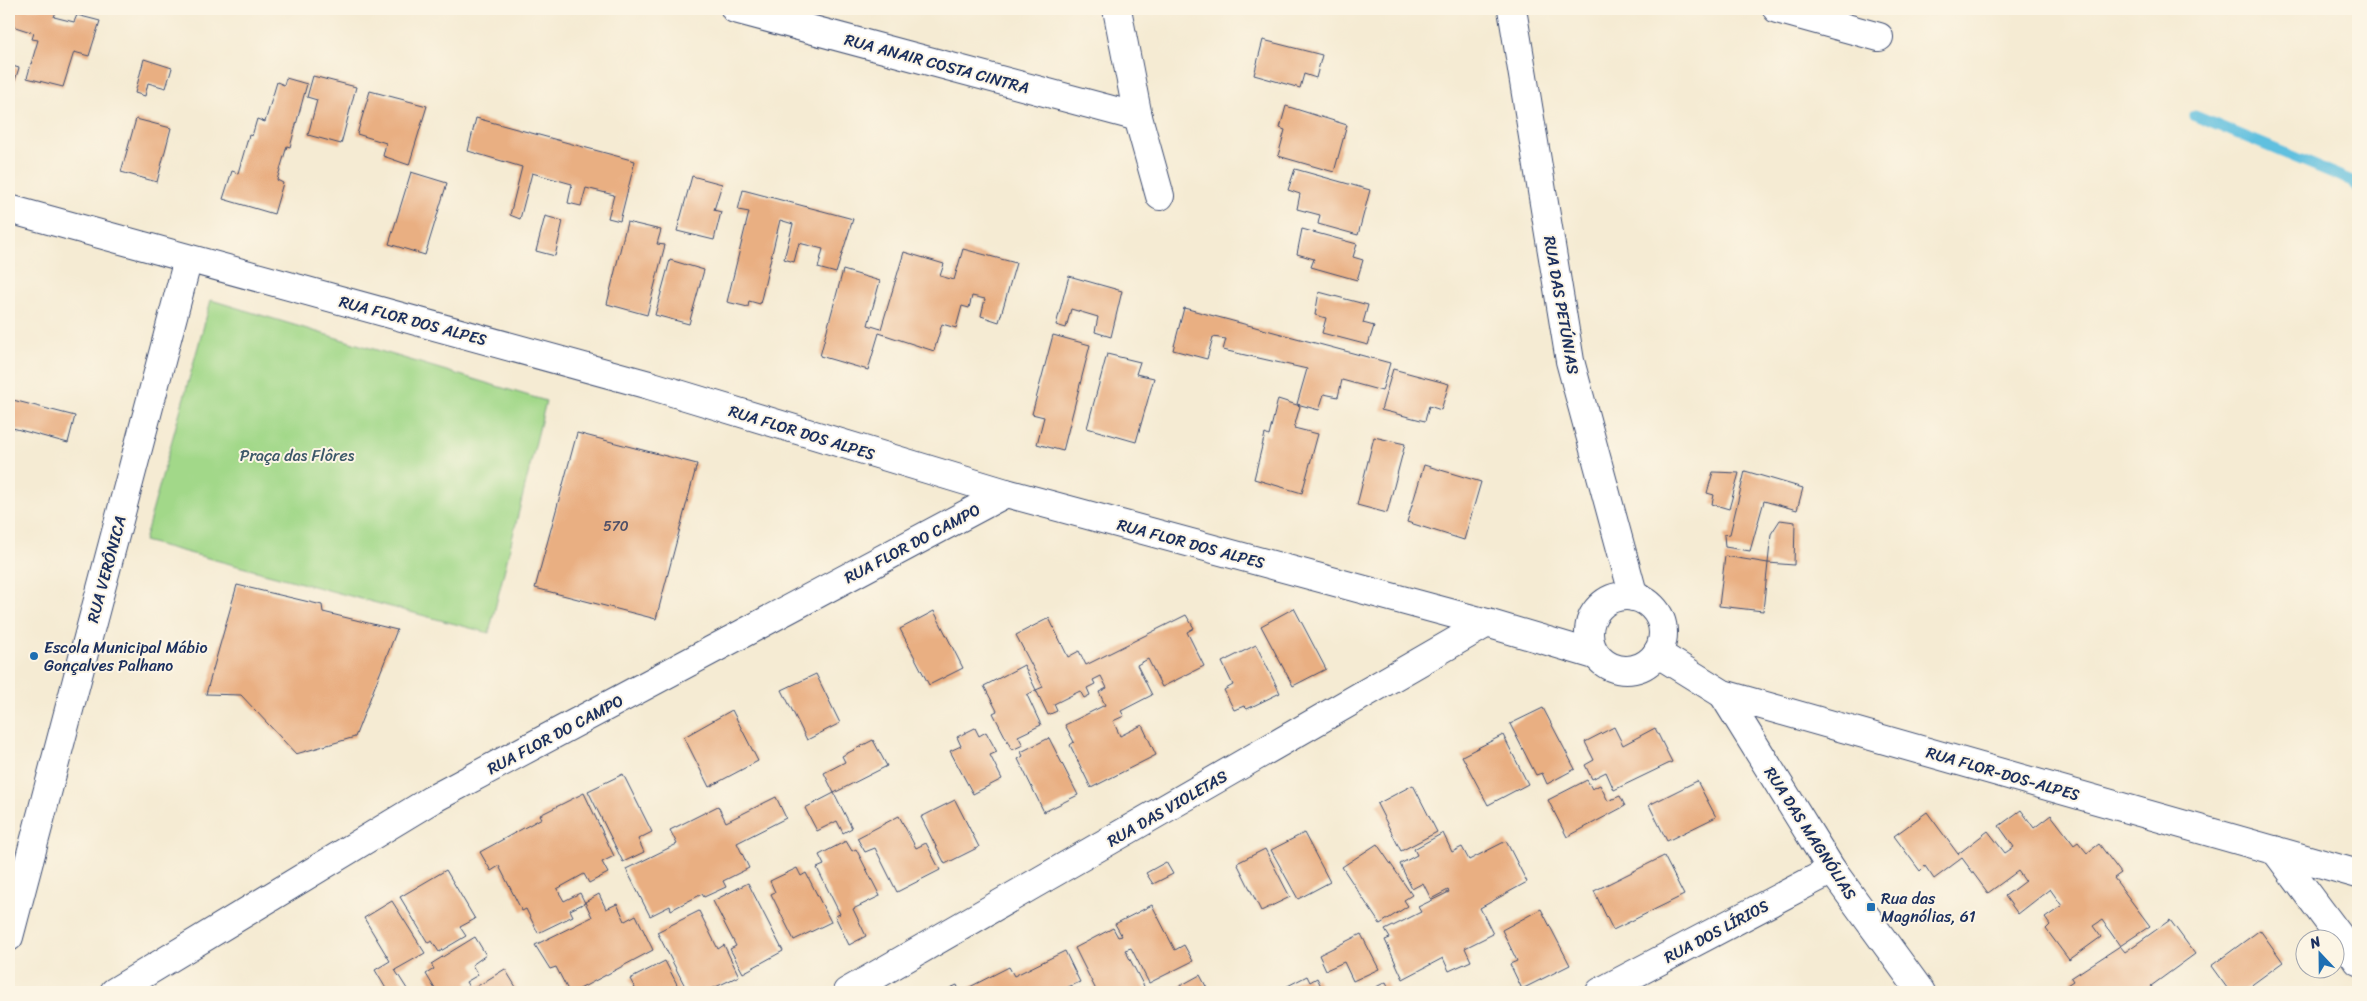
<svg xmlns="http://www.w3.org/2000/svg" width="2367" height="1001" font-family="Sriracha,sans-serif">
<rect width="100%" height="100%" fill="#fcf5e5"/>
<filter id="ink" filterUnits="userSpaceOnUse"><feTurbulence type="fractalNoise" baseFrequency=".02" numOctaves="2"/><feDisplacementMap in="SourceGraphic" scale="10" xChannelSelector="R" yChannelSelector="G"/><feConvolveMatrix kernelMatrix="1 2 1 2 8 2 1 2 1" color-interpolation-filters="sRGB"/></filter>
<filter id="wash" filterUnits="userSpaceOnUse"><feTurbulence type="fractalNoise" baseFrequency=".0096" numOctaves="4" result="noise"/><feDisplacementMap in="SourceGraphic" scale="20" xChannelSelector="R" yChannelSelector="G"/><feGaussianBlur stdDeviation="1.12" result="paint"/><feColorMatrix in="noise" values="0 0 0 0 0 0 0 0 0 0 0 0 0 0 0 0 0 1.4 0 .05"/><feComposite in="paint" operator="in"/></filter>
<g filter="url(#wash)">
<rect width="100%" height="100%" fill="#f5ebd3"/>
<!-- green -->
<polygon fill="#a2d889" stroke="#5e8474" points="211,300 546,401 489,633 144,541"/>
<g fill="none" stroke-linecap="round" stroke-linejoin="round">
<!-- stream -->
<polyline stroke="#61c0df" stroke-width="11" points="2195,116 2352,181 2358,190"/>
</g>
<g id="blocks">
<!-- building -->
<g fill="#e9af82">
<polygon points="9,9 57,9 54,17 74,22 77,15 100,21 89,56 74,52 63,87 27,78 38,40 32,39 34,33 9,25"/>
<polygon points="1263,40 1322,55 1316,78 1304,74 1300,88 1254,75"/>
<polygon points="144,59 172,68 166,88 148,83 145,96 135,93"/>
<polygon points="9,65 19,68 9,99"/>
<polygon points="313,76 356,87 341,144 308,135 317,100 307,97"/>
<polygon points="286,78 307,84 290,147 287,146 277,180 283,183 274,214 223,199 232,171 238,173 249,135 252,136 257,119 265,122 277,82 284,85"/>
<polygon points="370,91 427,106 409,165 383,156 386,143 357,134"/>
<polygon points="1286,106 1347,125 1334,172 1278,156 1285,130 1280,128"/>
<polygon points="476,118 635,161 620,221 608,218 614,195 586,188 581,206 568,203 572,184 532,173 520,219 510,215 522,167 468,151"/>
<polygon points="136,119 171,128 157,182 121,172"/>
<polygon points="1295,169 1370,190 1358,235 1318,224 1320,215 1297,209 1300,194 1288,190"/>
<polygon points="411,172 447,183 425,255 389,244"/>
<polygon points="692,176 722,184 714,210 721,212 714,240 677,231"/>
<polygon points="743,190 853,219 836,273 818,268 823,249 799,243 794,262 784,259 793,224 780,220 760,304 749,301 748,307 727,302 749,212 738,210"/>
<polygon points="545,216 563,221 555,256 536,251"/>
<polygon points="627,222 661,230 657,244 665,245 647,315 607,304"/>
<polygon points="1302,229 1357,244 1353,257 1363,260 1357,280 1311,267 1314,259 1297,254"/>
<polygon points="963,249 1016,263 999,322 981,316 985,299 972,296 969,308 962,306 956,328 942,324 934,351 879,333 868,370 820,356 843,270 880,281 868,325 881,329 904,252 944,264 940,276 954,280"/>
<polygon points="670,260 704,270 689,324 655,315"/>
<polygon points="1069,276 1122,291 1111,337 1095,332 1098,317 1071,309 1066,328 1056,325"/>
<polygon points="1319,292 1368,305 1363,323 1374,326 1368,345 1322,333 1326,318 1315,315"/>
<polygon points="1184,308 1390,363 1382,391 1342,380 1338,397 1324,394 1319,410 1297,404 1307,369 1223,350 1226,339 1213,337 1207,359 1173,350"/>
<polygon points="1053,335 1090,345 1063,451 1037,444 1044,417 1032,414"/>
<polygon points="1107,354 1140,362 1136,374 1154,378 1136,442 1087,428"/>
<polygon points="1393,369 1449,384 1441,410 1429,406 1425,421 1381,410"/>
<polygon points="9,399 75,416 68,443 9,427"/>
<polygon points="1278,399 1300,406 1294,428 1318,434 1302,493 1254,479 1265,434 1269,436"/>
<polygon points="577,433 697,464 656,619 535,588"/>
<polygon points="1374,437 1405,444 1387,513 1357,505"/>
<polygon points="1424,465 1481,482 1464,540 1407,522"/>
<polygon points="1745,471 1803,488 1797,510 1764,501 1750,551 1725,547 1724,535 1730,534"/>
<polygon points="1713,472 1739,473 1729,509 1712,504 1714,495 1707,493"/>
<polygon points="1780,520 1795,522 1794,565 1768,563 1771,534"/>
<polygon points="1725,556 1768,563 1763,611 1719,606"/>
<polygon points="237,585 322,605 323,612 397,630 355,737 296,754 241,695 206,694"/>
<polygon points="1294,608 1326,669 1293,686 1261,626"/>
<polygon points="934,611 963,668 929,685 900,629"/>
<polygon points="1186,615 1194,628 1187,632 1204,666 1162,687 1148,659 1137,665 1152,695 1121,711 1124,716 1113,721 1120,736 1142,725 1156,755 1091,788 1070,745 1074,742 1065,725 1105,705 1099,692 1107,688 1101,676 1093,680 1095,684 1087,688 1090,695 1084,698 1080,691 1054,704 1057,711 1048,715 1036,690 1043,687 1016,635 1049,618 1068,657 1079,651 1086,665"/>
<polygon points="1256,645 1280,693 1247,709 1244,706 1234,710 1224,690 1233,685 1222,662"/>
<polygon points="1024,665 1036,690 1027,695 1041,725 1018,736 1023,745 1012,750 993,713 997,711 984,686"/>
<polygon points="816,674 840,723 807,740 782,690"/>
<polygon points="1543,708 1575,769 1547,784 1542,773 1536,775 1510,724"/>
<polygon points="732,710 758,761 709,787 684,737"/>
<polygon points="1614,727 1623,745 1655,728 1672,762 1614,790 1606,772 1592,779 1585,765 1594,760 1585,742"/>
<polygon points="975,728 979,736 986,732 997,752 990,755 1002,779 973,794 950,751 961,746 957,737"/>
<polygon points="1503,735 1528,784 1488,805 1462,756"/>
<polygon points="1049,738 1078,795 1044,812 1018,759 1023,756 1021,752"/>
<polygon points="873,740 887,766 834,793 824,773 845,762 842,756"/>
<polygon points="623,774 652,832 638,839 644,852 623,862 588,791"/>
<polygon points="1587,780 1592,789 1600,785 1608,801 1620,796 1625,806 1567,837 1548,800"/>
<polygon points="1697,781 1716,817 1667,841 1649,805"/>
<polygon points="1413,785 1437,832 1401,851 1377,804"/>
<polygon points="584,793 614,856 602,862 608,873 589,883 584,874 557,889 564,901 580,893 585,903 570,910 573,916 538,933 526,909 522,911 499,866 491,871 480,852 542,818 540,815"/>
<polygon points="834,793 852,828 843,833 837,821 817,831 805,808"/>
<polygon points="776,797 786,818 737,843 749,868 723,881 726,887 704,897 702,894 671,910 670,906 650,916 626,869 677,844 670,830 718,806 726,822"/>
<polygon points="955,800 979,847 945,864 921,817"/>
<polygon points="2021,810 2034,828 2051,815 2074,845 2078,842 2087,853 2099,844 2121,873 2114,878 2150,926 2120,946 2125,952 2170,920 2195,954 2151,986 2153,989 2148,992 2056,992 2073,981 2071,978 2120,946 2102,920 2093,926 2101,937 2069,960 2046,929 2050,925 2045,918 2062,906 2050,889 2018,914 2005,896 2025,881 2018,871 1988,893 1962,858 1934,879 1925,866 1920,871 1894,836 1927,812 1958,854 1988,831 2005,853 2014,847 1999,826"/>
<polygon points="899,816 916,848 926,843 940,870 897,892 875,848 865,852 857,838"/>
<polygon points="1304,833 1330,882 1298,899 1271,850"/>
<polygon points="1443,833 1452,852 1462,847 1469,860 1506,841 1527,882 1480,908 1493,934 1465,948 1471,961 1449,971 1443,958 1403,979 1385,940 1390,938 1385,930 1421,912 1418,907 1449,892 1448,890 1431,899 1423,883 1412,889 1400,864 1417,855 1414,849"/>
<polygon points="846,841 852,851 856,849 880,896 853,909 866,936 849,945 835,916 840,914 817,868 824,865 819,855"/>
<polygon points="1377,844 1412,895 1404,900 1408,906 1380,924 1342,867"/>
<polygon points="1265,849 1290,897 1261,911 1237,863"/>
<polygon points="1664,856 1684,895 1613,930 1594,891"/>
<polygon points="1166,862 1173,874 1153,884 1146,873"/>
<polygon points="797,868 801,876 806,873 831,922 794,940 771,894 775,892 770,881"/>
<polygon points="446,870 475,919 460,927 466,936 439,952 432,941 428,943 400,897"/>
<polygon points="748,883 783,951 743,973 730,949 736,946 713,901"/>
<polygon points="599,894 606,909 617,904 625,921 636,915 653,950 574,992 569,992 556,967 550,969 535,945 592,917 585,902"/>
<polygon points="392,901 425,953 395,970 409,992 388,992 375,970 390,961 364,918"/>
<polygon points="1152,905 1175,950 1184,945 1193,961 1149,983 1131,948 1125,950 1147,992 1097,992 1075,948 1113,928 1118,937 1122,936 1115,924"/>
<polygon points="1541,909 1570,965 1522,989 1510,964 1517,961 1502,930"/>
<polygon points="699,911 718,949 724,945 739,976 705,992 688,992 657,932"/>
<polygon points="2260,930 2283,962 2242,992 2230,992 2211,966"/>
<polygon points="1361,934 1379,969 1353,981 1344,962 1326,970 1319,955"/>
<polygon points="475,937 486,955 472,965 478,975 466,982 471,990 505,969 519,992 429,992 435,989 426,974 434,969 431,964"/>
<polygon points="1065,951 1080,982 1068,987 1071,992 941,992 957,985 960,992 1009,967 1014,976"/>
<polygon points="665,961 681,992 637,992 630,979"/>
<polygon points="1200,975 1209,992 1169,992"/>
<polygon points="1307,976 1310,982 1317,978 1324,992 1276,992"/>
<polygon points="1386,982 1391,992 1366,992"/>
</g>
</g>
</g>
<g filter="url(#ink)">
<use href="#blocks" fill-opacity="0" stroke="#3c4b70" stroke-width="1"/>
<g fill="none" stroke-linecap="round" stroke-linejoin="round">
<!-- street casing -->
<g stroke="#3c4b70" stroke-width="30">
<g id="street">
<polyline points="735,9 1138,117"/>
<polyline points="1117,9 1138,117 1160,196"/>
<polyline points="1512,9 1570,361 1634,597"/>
<polyline points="1777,9 1879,37"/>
<polyline points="9,209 649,385 1006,493 1487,623 1595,655"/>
<circle cx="1626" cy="633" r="37"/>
<polyline points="1657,653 1723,694 2358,874"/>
<polyline points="1723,694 1832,870 1921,992"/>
<polyline points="2275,850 2358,961"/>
<polyline points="9,937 188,259"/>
<polyline points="114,992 431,800 1006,493"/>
<polyline points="847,992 1487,623"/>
<polyline points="1600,992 1832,870"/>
</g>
</g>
<!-- street -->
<use href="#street" stroke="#fff" stroke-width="28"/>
</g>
</g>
<!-- markers -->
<g fill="#1f6fb2" stroke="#fcf5e5" stroke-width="2">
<circle cx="34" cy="656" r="5"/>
<rect x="1866" y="902" width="10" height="10" rx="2.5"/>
</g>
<g text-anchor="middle" stroke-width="4" stroke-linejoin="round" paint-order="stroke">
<!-- number labels -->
<g font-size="14" fill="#4e4f67">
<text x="616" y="531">570</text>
</g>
<!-- street labels -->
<g font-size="16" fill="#1b2f5e" stroke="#fcf5e5">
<text transform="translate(937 63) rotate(15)" y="6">RUA ANAIR COSTA CINTRA</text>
<text transform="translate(1562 305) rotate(80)" y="6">RUA DAS PETÚNIAS</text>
<text transform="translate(413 320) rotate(15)" y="6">RUA FLOR DOS ALPES</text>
<text transform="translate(802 432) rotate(17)" y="6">RUA FLOR DOS ALPES</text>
<text transform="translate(912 543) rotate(-28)" y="6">RUA FLOR DO CAMPO</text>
<text transform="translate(1191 543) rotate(15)" y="6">RUA FLOR DOS ALPES</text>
<text transform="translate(106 569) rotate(-75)" y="6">RUA VERÔNICA</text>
<text transform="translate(555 734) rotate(-28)" y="6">RUA FLOR DO CAMPO</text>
<text transform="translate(2003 773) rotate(16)" y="6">RUA FLOR-DOS-ALPES</text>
<text transform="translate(1167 808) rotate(-30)" y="6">RUA DAS VIOLETAS</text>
<text transform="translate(1811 833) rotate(57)" y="6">RUA DAS MAGNÓLIAS</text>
<text transform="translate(1716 931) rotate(-28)" y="6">RUA DOS LÍRIOS</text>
</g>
<!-- park labels -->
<g font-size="16" fill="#3d5969" stroke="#fcf5e5">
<text x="297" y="461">Praça das Flôres</text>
</g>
<!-- poi labels -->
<g font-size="16" fill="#1b2f5e" stroke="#fcf5e5" text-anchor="start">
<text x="44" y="653">Escola Municipal Mábio<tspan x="44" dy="18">Gonçalves Palhano</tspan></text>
<text x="1881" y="904">Rua das<tspan x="1881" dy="18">Magnólias, 61</tspan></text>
</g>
</g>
<!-- margin -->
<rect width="2367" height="1001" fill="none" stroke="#fcf5e5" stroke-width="30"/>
<!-- north arrow -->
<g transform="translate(2320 954) rotate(338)"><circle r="24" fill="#fcf5e5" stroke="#a2a6af"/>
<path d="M0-4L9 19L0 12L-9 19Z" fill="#1f6fb2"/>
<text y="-8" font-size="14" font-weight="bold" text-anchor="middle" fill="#1b2f5e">N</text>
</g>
</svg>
